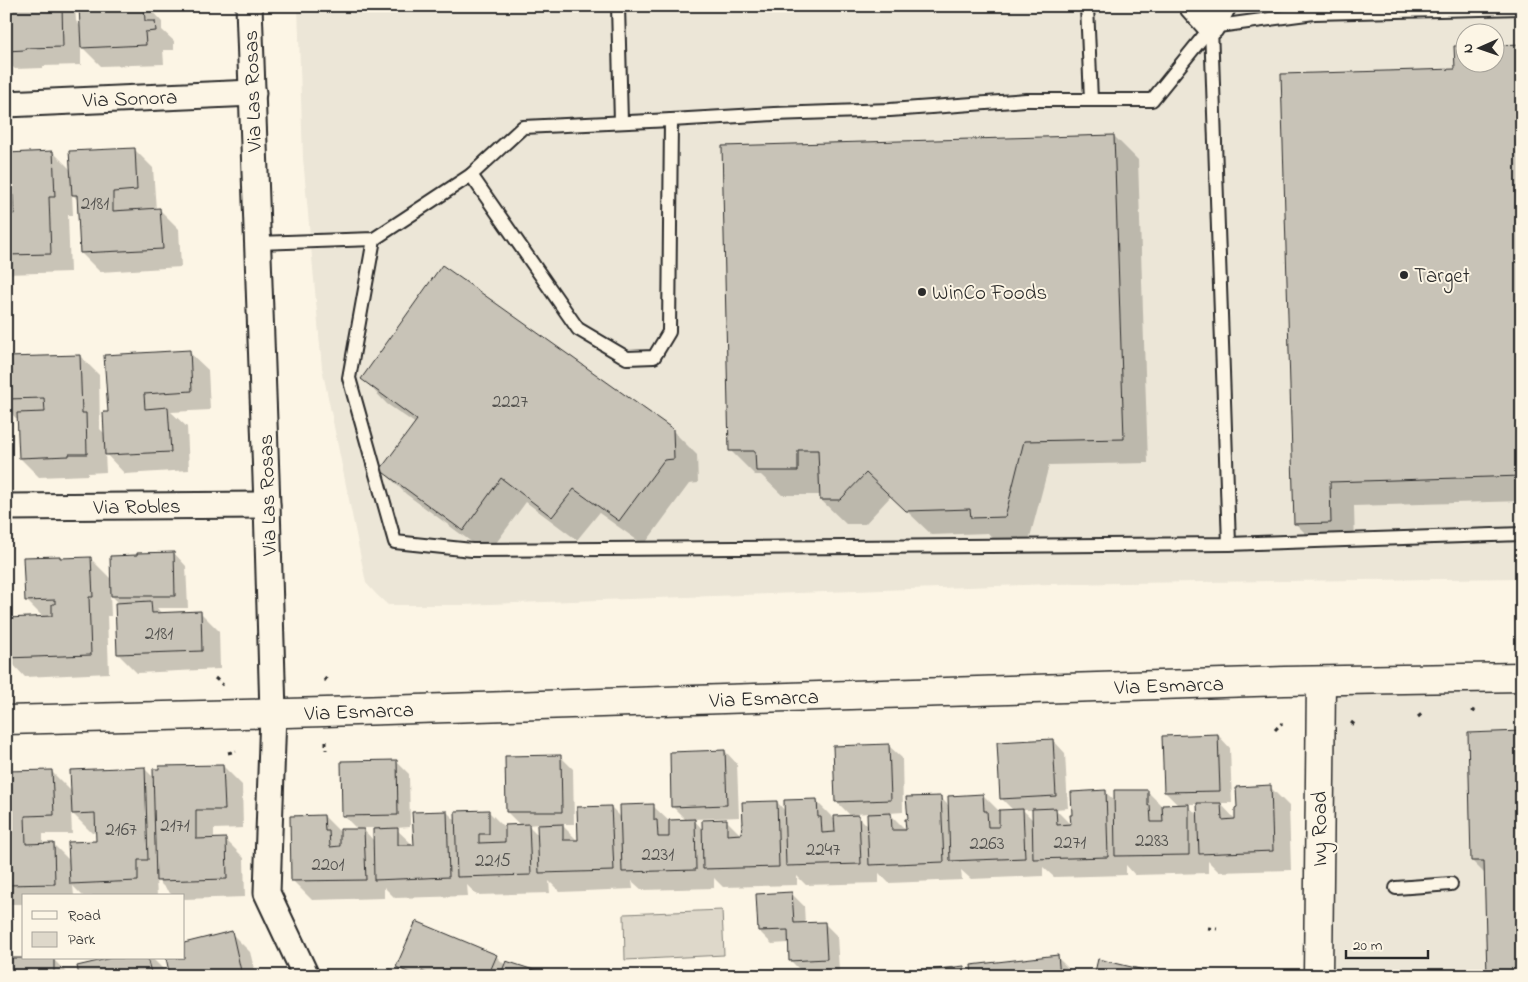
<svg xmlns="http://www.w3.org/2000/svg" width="1528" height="982" font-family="'Indie Flower',sans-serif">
<rect width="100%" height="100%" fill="#fcf5e5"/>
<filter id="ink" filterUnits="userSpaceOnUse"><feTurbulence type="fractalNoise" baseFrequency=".02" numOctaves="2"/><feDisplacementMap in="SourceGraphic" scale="10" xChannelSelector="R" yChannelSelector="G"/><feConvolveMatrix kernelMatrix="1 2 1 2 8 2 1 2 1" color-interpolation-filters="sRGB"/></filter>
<g filter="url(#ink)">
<!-- built -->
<g fill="#ece6d7" fill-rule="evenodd">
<path d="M298,6H1522V578L1050,584L463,605H388L377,595L366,583L322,368L303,158ZM1466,32H1496V62H1466Z"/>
<polygon points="1522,681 1522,976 1324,976 1326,686"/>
</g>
<!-- green -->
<polygon fill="#ded8ca" stroke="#84827a" points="722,910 724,955 625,960 624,914"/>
<!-- shadow -->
<g fill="#0003" fill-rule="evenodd">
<polygon points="6,6 75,6 76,21 81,27 80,6 147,6 162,22 162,30 174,41 174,50 163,50 164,64 101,66 81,46 81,65 43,66 43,68 15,69 6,61"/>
<polygon points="1496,46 1522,46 1522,501 1354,506 1355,547 1320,548 1295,523 1456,71 1466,62 1496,62"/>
<polygon points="1114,136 1138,160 1148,463 1049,465 1029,541 996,542 988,533 932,535 891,496 865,524 846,524 821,500 821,495 782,495 761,475 755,475 731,451"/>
<polygon points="134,149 153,168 156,210 160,210 179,229 181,267 100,272 81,253 78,200 72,194 73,215 68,215 70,272 6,274 6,154 53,152 72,171"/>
<polygon points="189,352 208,370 210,410 171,412 187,427 189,470 125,474 105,453 106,472 88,473 88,475 39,477 20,458 18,418 16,418 6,409 6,359 80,356 99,375 100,429 105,434 109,413"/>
<polygon points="363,379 672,430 697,455 698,483 689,484 644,545 599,513 577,540 526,502 488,554 406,494 382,470 416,424 387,404"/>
<polygon points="174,553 186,566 188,608 157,608 162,614 200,612 219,631 220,669 137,673 118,654 120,604 110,594 111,616 107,616 109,673 25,677 7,658 43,617 26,600 60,557 62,559 90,558 111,579"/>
<polygon points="1522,732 1485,874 1472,861"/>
<path d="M1218,735L1230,748L1232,803H1220L1236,820L1270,787L1289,806L1291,870L1219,872L1208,861V873L1135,875L1126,865V875L1054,877L1043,867V876L971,879L961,870L962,880L889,883L879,873V883L806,885L797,876V885L723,887L714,878V888L642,890L632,881L633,889L560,892L549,881L550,893L477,895L467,885L468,896L395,898L384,887V898L312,900L293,881L324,816L341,833L358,830L343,815L396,761L409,774L410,827L395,828L415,847L447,812L456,821L488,811L506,829L521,826L507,812L561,757L573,769L574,824H561L579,842L611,807L621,817L653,806L671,823L687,821L672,806L725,751L737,764L739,817L693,819L703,830L726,820L743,837L777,802L785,811L816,801L835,820L851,816L836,801L889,746L902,758L903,812L889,813L907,831L940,797L950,807L983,795L999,811L1013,810L1001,798L1053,740L1065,753L1068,808L1055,809L1072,826L1105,792L1115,801L1147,791L1162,806H1179L1165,792ZM1187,804H1198V816ZM1023,810H1033V820ZM868,813L869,827L856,814ZM539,824V836L528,825ZM362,828H374V841Z"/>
<path d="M223,766L242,785L243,828L214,829V839H225L244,858L245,897L184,899V896H173L156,879L157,896H83L73,886L74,896H24V904H6V772L51,771L72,792L144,768L155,779ZM71,812L92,833L97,832V842L70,861L54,845H43V834H72Z"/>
<polygon points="792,894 804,906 805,924 824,923 837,936 839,971 803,973 790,960 789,943 772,944 759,931"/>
<polygon points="231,933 250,952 256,976 172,976 184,958 184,944"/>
<polygon points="496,956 506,966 548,976 407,976 398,967"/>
<polygon points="1057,957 1076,976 973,976"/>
<polygon points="116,958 152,958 164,970 165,976 80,976"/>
<polygon points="53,959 70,976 6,976"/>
<polygon points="963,967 972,976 890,976"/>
</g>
<!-- building -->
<g fill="#c8c3b7" stroke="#2b2b2b">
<polygon points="6,6 62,6 63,47 25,48 25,50 6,51"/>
<polygon points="79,6 144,6 145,21 155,21 156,31 145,32 146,45 81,48"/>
<polygon points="1522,44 1522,476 1330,482 1331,523 1294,524 1281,74 1455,69 1454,46 1466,46 1466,62 1496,62 1496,45"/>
<polygon points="1114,135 1124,439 1024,441 1005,517 971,518 970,509 906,511 866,473 840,500 820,500 818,450 798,450 798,471 756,471 755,451 729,451 722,146"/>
<polygon points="135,148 137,190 113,192 113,211 160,208 163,249 80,253 77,195 72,195 69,151"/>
<polygon points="53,151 55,197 49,197 51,254 6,255 6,215 14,214 13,195 6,196 6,153"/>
<polygon points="442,265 673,429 674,459 664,460 619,521 574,489 552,517 501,478 463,531 380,470 417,420 361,379"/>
<polygon points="190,350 192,391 144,394 145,409 168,407 171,452 105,455 103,412 108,412 104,355"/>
<polygon points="80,355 82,413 86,413 87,454 69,454 69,456 19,458 17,413 45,412 44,398 6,399 6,357"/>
<polygon points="174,552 175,596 111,596 110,556 137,555 137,553"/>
<polygon points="60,556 60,558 91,557 93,597 89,597 91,655 6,658 6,618 52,616 52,604 55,604 55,600 25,601 23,557"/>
<polygon points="151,601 152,613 201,611 202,651 117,654 115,603"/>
<polygon points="1522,731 1522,976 1487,976 1484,861 1471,861 1468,733"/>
<polygon points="1218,734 1220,791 1164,792 1162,736"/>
<polygon points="1053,739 1056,796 1000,799 997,742"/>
<polygon points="889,744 891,800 835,802 833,746"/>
<polygon points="725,750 727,805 671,807 670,752"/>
<polygon points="561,755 562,812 506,812 505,756"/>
<polygon points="397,760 398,815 342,816 341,761"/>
<polygon points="223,765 225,810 196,810 196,839 226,838 227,879 156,881 153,769 159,769 159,766"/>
<polygon points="145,767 148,860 138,860 138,881 70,884 68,842 96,841 95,813 72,814 70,770"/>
<polygon points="52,770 54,815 25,816 26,844 54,843 55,884 6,885 6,771"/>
<polygon points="1271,785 1273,851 1199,854 1197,803 1221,803 1222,820 1235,819 1235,808 1237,807 1236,787"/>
<polygon points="1106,790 1108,857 1033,859 1032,809 1056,808 1057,825 1071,824 1070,815 1072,815 1071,792"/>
<polygon points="1114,790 1148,790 1148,806 1150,805 1151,822 1163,822 1162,805 1189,804 1189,855 1115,856"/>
<polygon points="983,794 984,811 987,811 988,827 999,827 999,810 1023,809 1025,858 950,861 948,796"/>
<polygon points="941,796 944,862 869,865 867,814 891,813 892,830 906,830 905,819 908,819 906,797"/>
<polygon points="817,799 818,817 821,817 822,833 835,832 834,816 859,815 861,864 786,866 784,800"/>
<polygon points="777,801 779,867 703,869 702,820 727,819 727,835 741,834 742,824 743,824 742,802"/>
<polygon points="654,804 654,820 657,820 658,837 669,837 669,820 695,819 696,870 622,872 620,805"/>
<polygon points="611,806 614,871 539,873 537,825 563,824 563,840 578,840 577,807"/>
<polygon points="489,810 489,834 479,834 479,843 505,842 505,825 529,824 531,875 457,877 455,811"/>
<polygon points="447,811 449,877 374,880 373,829 398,828 398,845 414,845 412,812"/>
<polygon points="324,815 325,831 329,831 330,847 340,846 340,829 364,829 366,880 291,881 290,816"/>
<polygon points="792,892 794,923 825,922 827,959 789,961 788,930 758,931 756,894"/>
<polygon points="416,921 497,955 488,976 433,976 422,971 420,976 417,976 396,967"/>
<polygon points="232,931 241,971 220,976 170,976 166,958 184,958 184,943"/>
<polygon points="1058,955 1060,976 972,976 971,965"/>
<rect x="6" y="958" width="48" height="18"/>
<polygon points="111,958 147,958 152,976 79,976 77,966"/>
<polygon points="1098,959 1169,976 1094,976"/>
<polygon points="506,961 552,976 498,976 500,970 502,971"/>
<polygon points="964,966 965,976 879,976"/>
<polygon points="390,969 404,976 387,976"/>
</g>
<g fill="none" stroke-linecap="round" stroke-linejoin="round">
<!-- lane casing -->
<g stroke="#2b2b2b" stroke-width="16">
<g id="lane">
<polyline points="618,6 621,122"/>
<polyline points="1087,6 1091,100"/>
<polyline points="471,175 523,127 671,120 774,114 890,110 1026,100 1152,100 1211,27 1314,13 1522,8"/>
<polyline points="374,239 349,378 395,542 472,550 1229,544 1211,27"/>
<polyline points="258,243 374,239 471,175 578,329 627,358 654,357 669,332 671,120"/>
<polyline points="1229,544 1522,534"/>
<polyline points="1396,888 1451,884"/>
</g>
</g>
<!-- street casing -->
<g stroke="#2b2b2b" stroke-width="29">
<g id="street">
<polyline points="249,6 267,505 273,713 267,893 306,976"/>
<polyline points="1192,6 1211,27 1223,6"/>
<polyline points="6,104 253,93"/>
<polyline points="6,507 267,505"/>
</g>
</g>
<!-- secondary casing -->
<g stroke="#2b2b2b" stroke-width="31">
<g id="secondary">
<polyline points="6,720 325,712 1284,681 1522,677"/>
<polyline points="1318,976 1321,681"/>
</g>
</g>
<!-- path -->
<g stroke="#2b2b2b" stroke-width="3" stroke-dasharray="4 4" stroke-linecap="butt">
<polyline points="215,678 223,685"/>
<polyline points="324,681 327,677"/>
<polyline points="1472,710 1477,713"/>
<polyline points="1418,717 1424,712"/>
<polyline points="1351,722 1356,726"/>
<polyline points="1275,730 1282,723"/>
<polyline points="326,741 326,750"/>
<polyline points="228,753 236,751"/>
<polyline points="1208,928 1217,929"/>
</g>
<!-- lane -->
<use href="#lane" stroke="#fcf5e5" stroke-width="12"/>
<!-- street -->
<use href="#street" stroke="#fcf5e5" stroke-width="25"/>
<!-- secondary -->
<use href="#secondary" stroke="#fcf5e5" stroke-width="28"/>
</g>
</g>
<!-- markers -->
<g fill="#2b2b2b" stroke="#fcf5e5" stroke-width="2">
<circle cx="1404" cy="275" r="5"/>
<circle cx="922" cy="292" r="5"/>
</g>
<g text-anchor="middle" stroke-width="4" stroke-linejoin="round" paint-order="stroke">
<!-- number labels -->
<g font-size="19" fill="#52514e">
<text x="95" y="209">2181</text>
<text x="510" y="407">2227</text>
<text x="159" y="639">2181</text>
<text x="175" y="831">2171</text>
<text x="121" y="835">2167</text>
<text x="1152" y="846">2283</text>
<text x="1070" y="848">2271</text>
<text x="987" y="849">2263</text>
<text x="823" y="855">2247</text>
<text x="658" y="860">2231</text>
<text x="493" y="866">2215</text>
<text x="328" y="870">2201</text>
</g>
<!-- street labels -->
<g font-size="21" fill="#2b2b2b" stroke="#fcf5e5">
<text transform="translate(252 91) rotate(-92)" y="7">Via Las Rosas</text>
<text transform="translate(130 98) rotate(-2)" y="7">Via Sonora</text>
<text transform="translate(267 495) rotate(-92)" y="7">Via Las Rosas</text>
<text transform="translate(137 506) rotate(-1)" y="7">Via Robles</text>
<text transform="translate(1169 685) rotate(-2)" y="7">Via Esmarca</text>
<text transform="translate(764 698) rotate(-2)" y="7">Via Esmarca</text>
<text transform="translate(359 711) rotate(-2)" y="7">Via Esmarca</text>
<text transform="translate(1319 829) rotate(-90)" y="7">Ivy Road</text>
</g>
<!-- poi labels -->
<g font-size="21" fill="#2b2b2b" stroke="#fcf5e5" text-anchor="start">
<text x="1414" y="282">Target</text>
<text x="932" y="299">WinCo Foods</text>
</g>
</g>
<!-- margin -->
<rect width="1528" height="982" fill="none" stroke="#fcf5e5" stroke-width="25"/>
<rect x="12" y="12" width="1503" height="957" fill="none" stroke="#2b2b2b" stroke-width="2" filter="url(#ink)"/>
<!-- legend -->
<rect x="22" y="894" width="162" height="65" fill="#fcf5e5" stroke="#a8a49b"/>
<rect x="32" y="911" width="25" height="8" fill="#fcf5e5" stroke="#a8a49b"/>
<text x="68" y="920" font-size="15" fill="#2b2b2b">Road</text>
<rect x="32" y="932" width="25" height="15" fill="#ded8ca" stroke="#a8a49b"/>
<text x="68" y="944" font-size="15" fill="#2b2b2b">Park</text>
<!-- north arrow -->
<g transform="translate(1480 48) rotate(268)"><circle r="24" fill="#fcf5e5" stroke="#a8a49b"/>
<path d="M0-4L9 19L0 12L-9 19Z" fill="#2b2b2b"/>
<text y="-8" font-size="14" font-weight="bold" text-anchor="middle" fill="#2b2b2b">N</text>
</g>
<!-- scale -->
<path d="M1346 950v8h82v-8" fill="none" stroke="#2b2b2b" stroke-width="2.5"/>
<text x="1353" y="950" font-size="15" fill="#2b2b2b" stroke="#fcf5e5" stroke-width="4" paint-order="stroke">20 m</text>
</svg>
